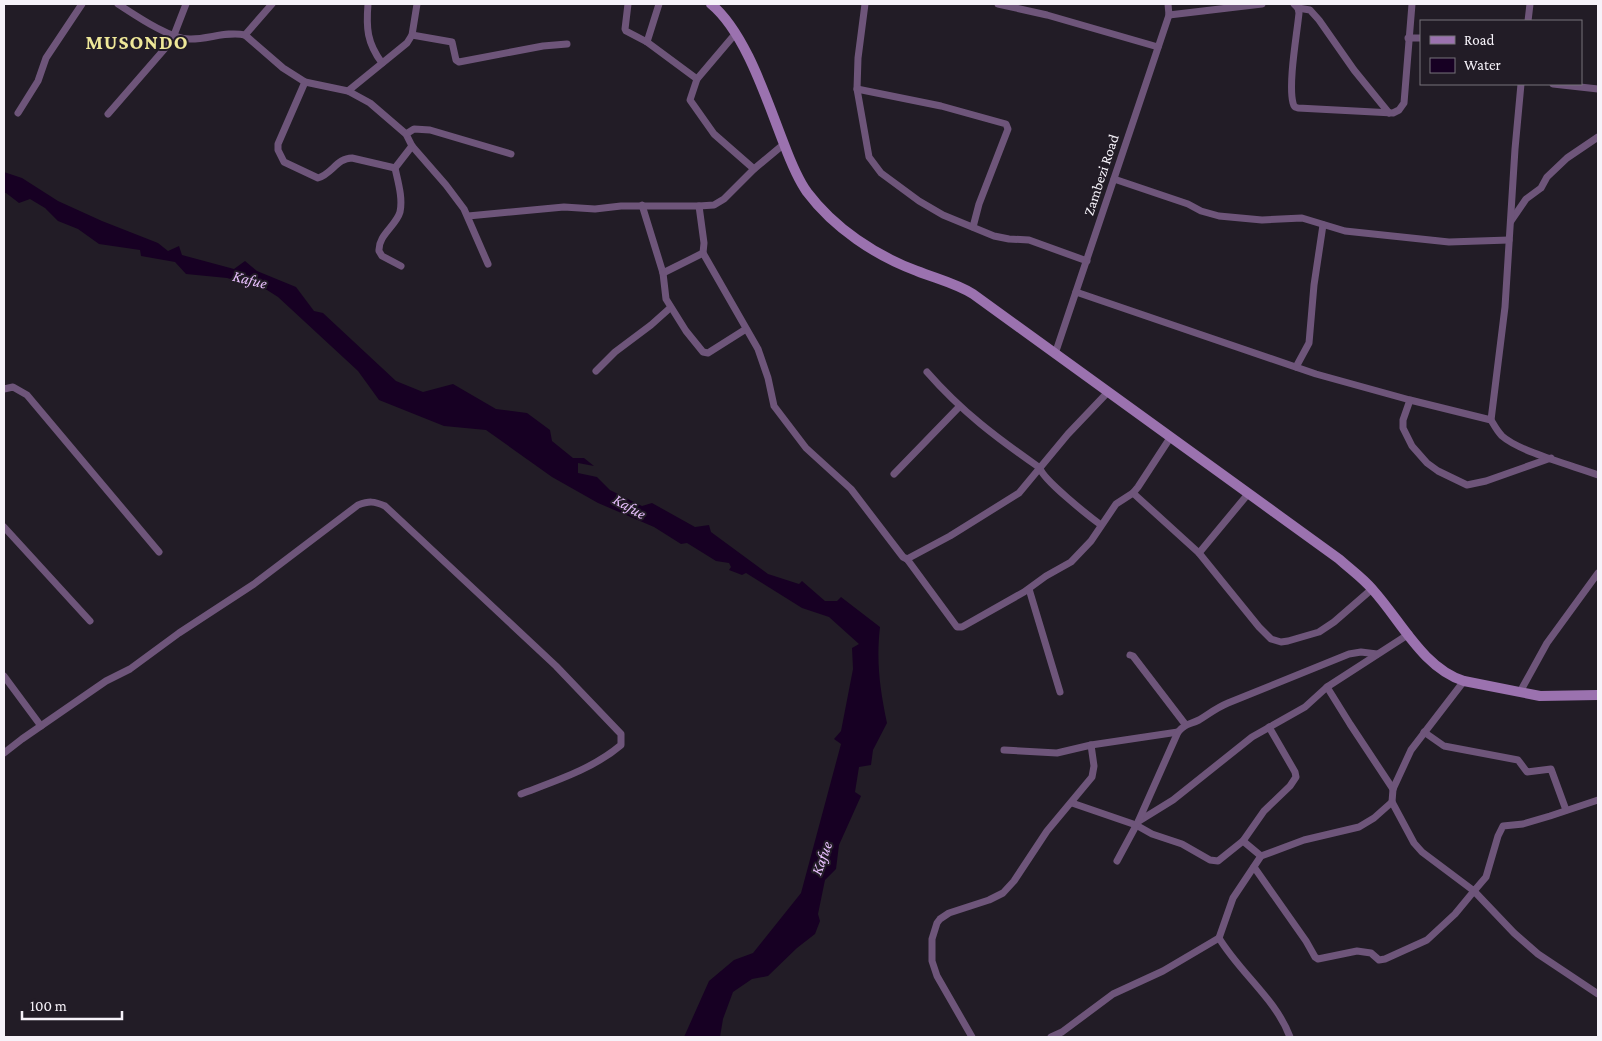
<svg xmlns="http://www.w3.org/2000/svg" width="1602" height="1041" font-family="'Crimson Pro',serif">
<rect width="100%" height="100%" fill="#221c26"/>
<!-- water -->
<path fill="#170023" d="M4,172L22,178L58,201L102,221L158,243L168,251L179,246L182,255L234,269L245,261L257,271L296,287L314,311L323,313L396,381L423,392L453,384L496,409L527,413L550,430L552,441L573,458H584L594,466L578,463V473L597,477L610,490L642,506L652,503L695,527L709,525L711,532L768,574L799,584L802,581L825,601H837L841,597L880,627C876,662 880,689 887,723L873,750L871,765L859,767L855,792L861,796L839,845L836,869L825,880L818,914L820,921L815,934L797,948L768,976L752,979L733,992L723,1019L720,1037H684L709,981L734,960L753,953L801,893L841,744L834,739L841,731L853,669L852,648L859,644L829,617L802,608L746,573L742,575L729,570L731,567L729,563L716,561L687,543L681,544L654,527L598,503L552,477L486,430L444,426L379,400L358,371L278,297L267,290L227,278L186,274L175,262L141,256L140,250L99,244L78,229L58,221L45,208L30,199L19,203L6,193H4Z"/>
<g fill="none" stroke-linecap="round" stroke-linejoin="round">
<!-- street -->
<g stroke="#6e557a" stroke-width="7">
<path d="M118,4C135,15 171,40 191,39C209,39 227,31 245,35L272,4"/>
<path d="M368,4C366,28 367,43 382,63"/>
<polyline points="417,4 412,35 407,43 348,91 370,103 406,134 412,146 446,185 464,209 488,264"/>
<polyline points="628,4 625,29 626,31 647,42 697,79"/>
<polyline points="865,4 858,58 857,89 869,157 881,173 919,201 943,215 994,236 1009,239 1029,240 1087,261"/>
<polyline points="998,4 1047,15 1158,47"/>
<path d="M1294,4L1298,8L1299,13C1297,34 1288,83 1293,103C1294,107 1295,107 1298,108L1393,113L1399,110L1404,103L1412,4"/>
<polyline points="1298,8 1310,10 1319,20 1354,70 1389,113"/>
<polyline points="1169,15 1262,4"/>
<polyline points="1528,21 1530,4"/>
<polyline points="736,33 697,79 690,100 714,134 754,169"/>
<polyline points="245,35 283,68 305,82 348,91"/>
<polyline points="412,35 452,42 456,60 459,62 543,46 567,44"/>
<polyline points="1408,38 1421,38"/>
<polyline points="647,42 659,4"/>
<path d="M305,82L278,144V150L284,162L318,178C332,174 337,158 352,158L395,168L412,146"/>
<polyline points="1553,84 1598,89"/>
<polyline points="857,89 941,106 1006,124 1008,129 979,204 973,227"/>
<polyline points="18,113 38,81 46,58 82,4"/>
<polyline points="108,114 168,45 174,35 186,4"/>
<polyline points="406,134 414,129 430,130 511,154"/>
<path d="M395,168C398,182 403,198 400,212C396,226 378,235 379,251L382,256L401,266"/>
<polyline points="1114,179 1188,204 1201,211 1219,216 1262,220 1302,218 1345,231 1449,242 1509,240"/>
<polyline points="642,205 663,273 666,299 686,331 703,352 708,353 746,329"/>
<polyline points="699,206 704,243 703,253 758,349 768,378 774,406 806,448 851,489 903,557 907,559 957,627 962,627 1024,592 1046,576 1071,562 1091,541 1116,504 1133,493 1138,487 1170,438"/>
<polyline points="468,216 564,207 595,209 621,206 699,206 714,205 724,199 754,169 784,144"/>
<polyline points="1511,221 1526,199 1541,188 1547,177 1567,158 1598,137"/>
<polyline points="663,273 703,253"/>
<path d="M1076,292L1316,374L1410,400L1491,420C1494,425 1497,431 1502,436C1520,452 1574,466 1598,475"/>
<polyline points="1055,354 1169,15 1168,4"/>
<polyline points="1296,367 1309,343 1314,285 1323,225"/>
<polyline points="596,371 615,352 651,325 670,308"/>
<path d="M927,372C962,412 997,438 1040,468C1042,479 1090,517 1101,525"/>
<polyline points="4,389 13,387 27,395 159,552"/>
<polyline points="1410,400 1403,420 1403,428 1412,446 1427,463 1438,471 1467,485 1486,481 1551,458"/>
<polyline points="1491,420 1505,307 1515,149 1521,84"/>
<polyline points="894,474 959,407"/>
<polyline points="1133,493 1199,553 1259,627 1271,639 1281,642 1288,641 1319,632 1334,622 1372,589"/>
<polyline points="4,527 90,621"/>
<polyline points="1199,553 1248,494"/>
<polyline points="907,559 950,536 1019,493 1068,434 1108,392"/>
<polyline points="1029,589 1060,692"/>
<polyline points="1130,655 1133,656 1185,724"/>
<polyline points="4,676 41,726"/>
<polyline points="1327,687 1350,724 1393,789"/>
<polyline points="1520,692 1547,643 1598,573"/>
<polyline points="1424,732 1444,746 1518,760 1527,772 1551,769 1566,810"/>
<polyline points="1004,750 1057,753 1091,745 1178,732"/>
<path d="M4,753L22,739L106,681L130,669L179,633L254,584L358,505C369,501 374,501 385,506L556,666L621,734V745C593,769 555,781 521,794"/>
<polyline points="1392,802 1414,843 1422,852 1474,891 1486,877 1498,836 1503,826 1523,824 1550,816 1598,800"/>
<polyline points="1072,803 1136,825 1152,834 1182,844 1210,860 1218,861 1243,841 1264,811 1290,786 1296,777 1295,772 1269,727"/>
<polyline points="1139,821 1173,800 1252,737 1305,707 1327,687 1409,634"/>
<polyline points="1243,841 1261,856"/>
<path d="M1117,861L1138,822L1178,732C1186,723 1189,725 1199,720C1209,714 1216,708 1228,703L1349,654L1361,652L1377,654"/>
<polyline points="1254,867 1306,941 1315,957 1318,959 1357,951 1371,953 1379,960 1385,959 1427,940 1455,914 1474,891 1514,933 1538,954 1598,994"/>
<polyline points="972,1037 937,976 932,961 932,939 937,923 940,919 949,913 989,900 1003,893 1014,881 1047,831 1092,777 1094,766 1091,745"/>
<polyline points="1051,1037 1062,1032 1113,994 1163,971 1219,938"/>
<path d="M1290,1037C1276,999 1240,973 1219,938L1233,898L1261,856L1304,840L1359,827L1374,818L1392,802L1393,789L1411,750L1464,681"/>
</g>
<!-- secondary -->
<path stroke="#9b72af" stroke-width="10" d="M711,4C746,33 767,101 784,144C790,160 797,178 807,192C834,228 876,256 917,271C937,279 955,283 973,294L1339,559C1350,569 1363,578 1373,590C1401,621 1423,668 1464,681L1540,696L1598,695"/>
</g>
<g text-anchor="middle" stroke-width="4" stroke-linejoin="round" paint-order="stroke">
<!-- street labels -->
<g font-size="15" fill="#f6f2f9" stroke="#221c26">
<text transform="translate(1101 175) rotate(-72)" y="5">Zambezi Road</text>
</g>
<!-- water labels -->
<g font-size="16" font-style="italic" fill="#e6befb" stroke="#221c26">
<text transform="translate(250 279) rotate(14)" y="6">Kafue</text>
<text transform="translate(630 506) rotate(30)" y="6">Kafue</text>
<text transform="translate(821 858) rotate(-70)" y="6">Kafue</text>
</g>
<!-- district labels -->
<g font-size="20" font-weight="bold" letter-spacing="1" fill="#efe899" stroke="#221c26">
<text x="137" y="49">MUSONDO</text>
</g>
</g>
<!-- border -->
<rect width="1602" height="1041" fill="none" stroke="#f6f2f9" stroke-width="10"/>
<!-- legend -->
<rect x="1420" y="20" width="162" height="65" fill="#221c26" stroke="#77727a"/>
<rect x="1430" y="36" width="25" height="8" fill="#9b72af" stroke="#77727a"/>
<text x="1464" y="45" font-size="15" fill="#f6f2f9">Road</text>
<rect x="1430" y="58" width="25" height="15" fill="#170023" stroke="#77727a"/>
<text x="1464" y="70" font-size="15" fill="#f6f2f9">Water</text>
<!-- scale -->
<path d="M22 1011v8h100v-8" fill="none" stroke="#f6f2f9" stroke-width="2.5"/>
<text x="30" y="1011" font-size="15" fill="#f6f2f9" stroke="#221c26" stroke-width="4" paint-order="stroke">100 m</text>
</svg>
